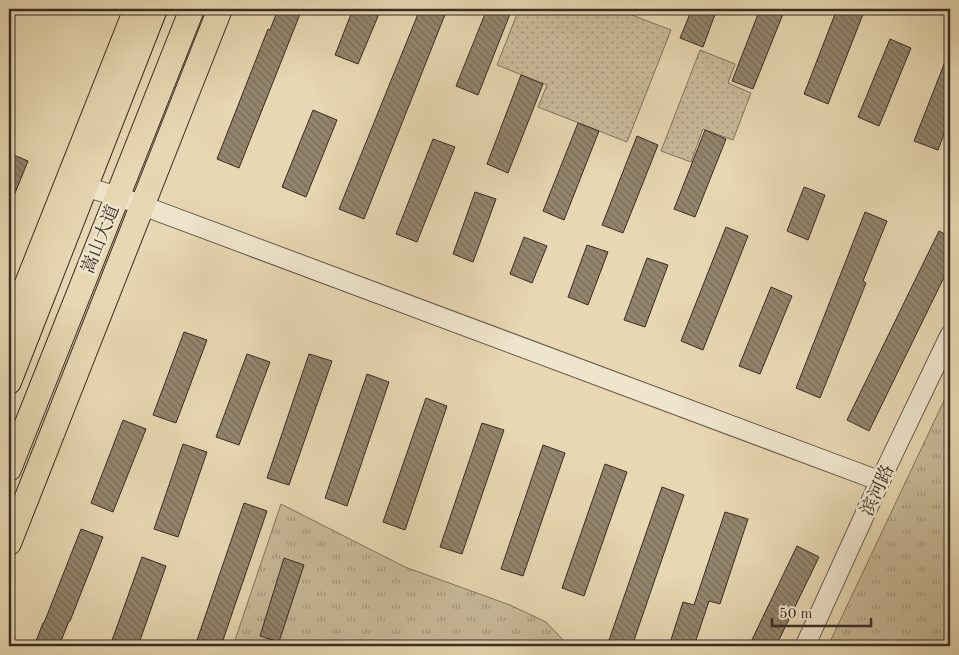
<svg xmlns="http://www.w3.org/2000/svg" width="959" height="655" font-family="'Old Standard TT','Noto Serif SC',serif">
<defs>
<pattern id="grass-dots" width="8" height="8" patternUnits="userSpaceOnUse" patternTransform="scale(1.25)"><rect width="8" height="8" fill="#c9ba9a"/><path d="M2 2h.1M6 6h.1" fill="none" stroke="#a4987d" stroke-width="1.8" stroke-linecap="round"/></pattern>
<pattern id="park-tufts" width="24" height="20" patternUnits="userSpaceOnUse" patternTransform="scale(1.25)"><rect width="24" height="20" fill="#c9ba9a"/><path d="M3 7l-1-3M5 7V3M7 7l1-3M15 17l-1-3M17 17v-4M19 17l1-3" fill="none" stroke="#a4987d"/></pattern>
<pattern id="building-back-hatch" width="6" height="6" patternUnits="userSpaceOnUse" patternTransform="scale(1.25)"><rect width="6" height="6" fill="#93856d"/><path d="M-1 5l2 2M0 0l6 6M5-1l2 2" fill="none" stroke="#796d59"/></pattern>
</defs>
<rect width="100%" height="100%" fill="#e7d7b2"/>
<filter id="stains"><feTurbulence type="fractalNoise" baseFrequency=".004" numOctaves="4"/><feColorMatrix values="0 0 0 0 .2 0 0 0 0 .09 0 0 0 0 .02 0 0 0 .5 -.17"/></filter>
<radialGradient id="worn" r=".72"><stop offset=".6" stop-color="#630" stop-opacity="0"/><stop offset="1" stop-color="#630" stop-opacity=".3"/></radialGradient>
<!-- grass -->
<g fill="url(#grass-dots)" stroke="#81745e">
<polygon points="519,9 616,9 671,30 627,142 538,107 547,85 497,65"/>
<polygon points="700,50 735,64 728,83 751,93 733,140 703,129 691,162 661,151"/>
</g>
<!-- park -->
<g fill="url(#park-tufts)" stroke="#81745e">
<polygon points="950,388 950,646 828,646"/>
<polygon points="281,504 405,567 510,605 546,622 565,642 565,646 233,646"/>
</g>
<!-- building -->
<g fill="url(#building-back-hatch)" stroke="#392d23">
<polygon points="278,9 302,9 239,168 217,159 268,29 270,30"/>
<polygon points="353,9 381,9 358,64 335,55"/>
<polygon points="420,9 437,9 446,12 364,219 339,209"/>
<polygon points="487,9 512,9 478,95 456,86"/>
<polygon points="692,9 717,9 703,47 680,38"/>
<polygon points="760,9 785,9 753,89 732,81"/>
<polygon points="837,9 865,9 828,104 804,94"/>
<polygon points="890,39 911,48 879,126 858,117"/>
<polygon points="950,49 950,118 938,150 914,141"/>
<polygon points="521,75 543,84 508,173 487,164"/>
<polygon points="313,110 337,120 306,197 282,187"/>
<polygon points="578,123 599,131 564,220 543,211"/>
<polygon points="705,130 726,139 695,217 674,209"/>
<polygon points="637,136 658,145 623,233 602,225"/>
<polygon points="433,139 455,147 417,242 396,234"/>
<polygon points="9,153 28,161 9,208"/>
<polygon points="804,187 825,195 808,240 787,231"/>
<polygon points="475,192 496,199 473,262 453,254"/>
<polygon points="865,212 887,221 863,281 866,283 820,398 796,388"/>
<polygon points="726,227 748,236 703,350 681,341"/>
<polygon points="939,231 950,237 950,265 869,431 847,420"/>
<polygon points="524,237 547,246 532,283 510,274"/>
<polygon points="587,245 608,252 588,305 568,297"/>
<polygon points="647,258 668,265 645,327 624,320"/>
<polygon points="771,287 792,296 760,374 739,366"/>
<polygon points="184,332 207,340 176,423 153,415"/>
<polygon points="247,354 270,362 239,445 216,437"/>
<polygon points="309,354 332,361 289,485 267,478"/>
<polygon points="367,374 389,382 347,506 325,498"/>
<polygon points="426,398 447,406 405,530 383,522"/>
<polygon points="123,420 146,429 113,512 91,503"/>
<polygon points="482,423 504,430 462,554 440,547"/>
<polygon points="183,444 207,452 178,537 154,529"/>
<polygon points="543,445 565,453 523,576 501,569"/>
<polygon points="605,464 627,472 584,596 562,588"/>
<polygon points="662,487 684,495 632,646 607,646"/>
<polygon points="244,503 267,511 221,646 195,646"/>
<polygon points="725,512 748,519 720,604 709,601 694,646 669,646 683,602 694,605"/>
<polygon points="81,529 103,537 70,621 69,621 59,646 34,646 43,623 44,623"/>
<polygon points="797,546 819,557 776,646 749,646"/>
<polygon points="142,557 166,566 138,646 110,646"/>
<polygon points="284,558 304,565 279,642 260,636"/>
</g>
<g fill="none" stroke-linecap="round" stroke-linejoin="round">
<!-- minor casing -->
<g stroke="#645847" stroke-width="21">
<g id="minor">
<polyline points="85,187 117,196 880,481"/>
<polyline points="805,646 880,481 950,335"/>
</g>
</g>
<!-- major casing -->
<g stroke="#392d23" stroke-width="26">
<g id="major">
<polyline points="9,329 136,9"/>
<polyline points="9,382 155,9"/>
<polyline points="9,469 192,9"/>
<polyline points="9,543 220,9"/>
</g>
</g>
<!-- minor -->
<use href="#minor" stroke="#efe5cd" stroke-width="19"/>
<!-- major -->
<use href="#major" stroke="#e7d7b2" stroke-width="24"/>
</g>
<g text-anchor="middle" stroke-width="5" stroke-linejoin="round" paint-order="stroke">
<!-- street labels -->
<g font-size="18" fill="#392d23" stroke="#efe5cd">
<text transform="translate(100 239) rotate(-68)" y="6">嵩山大道</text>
<text transform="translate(877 490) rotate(-65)" y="6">滨河路</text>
</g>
</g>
<!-- margin -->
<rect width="959" height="655" fill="none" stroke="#e7d7b2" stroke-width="30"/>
<rect x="10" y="10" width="939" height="635" fill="none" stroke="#392d23" stroke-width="2.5"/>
<rect x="15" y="15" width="929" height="625" fill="none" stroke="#392d23"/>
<!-- scale -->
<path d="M772 618v8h99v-8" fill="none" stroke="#392d23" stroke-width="2.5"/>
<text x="779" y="618" font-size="15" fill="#392d23" stroke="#efe5cd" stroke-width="4" paint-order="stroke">50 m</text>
<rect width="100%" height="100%" filter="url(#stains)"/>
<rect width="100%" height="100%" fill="url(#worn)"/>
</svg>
